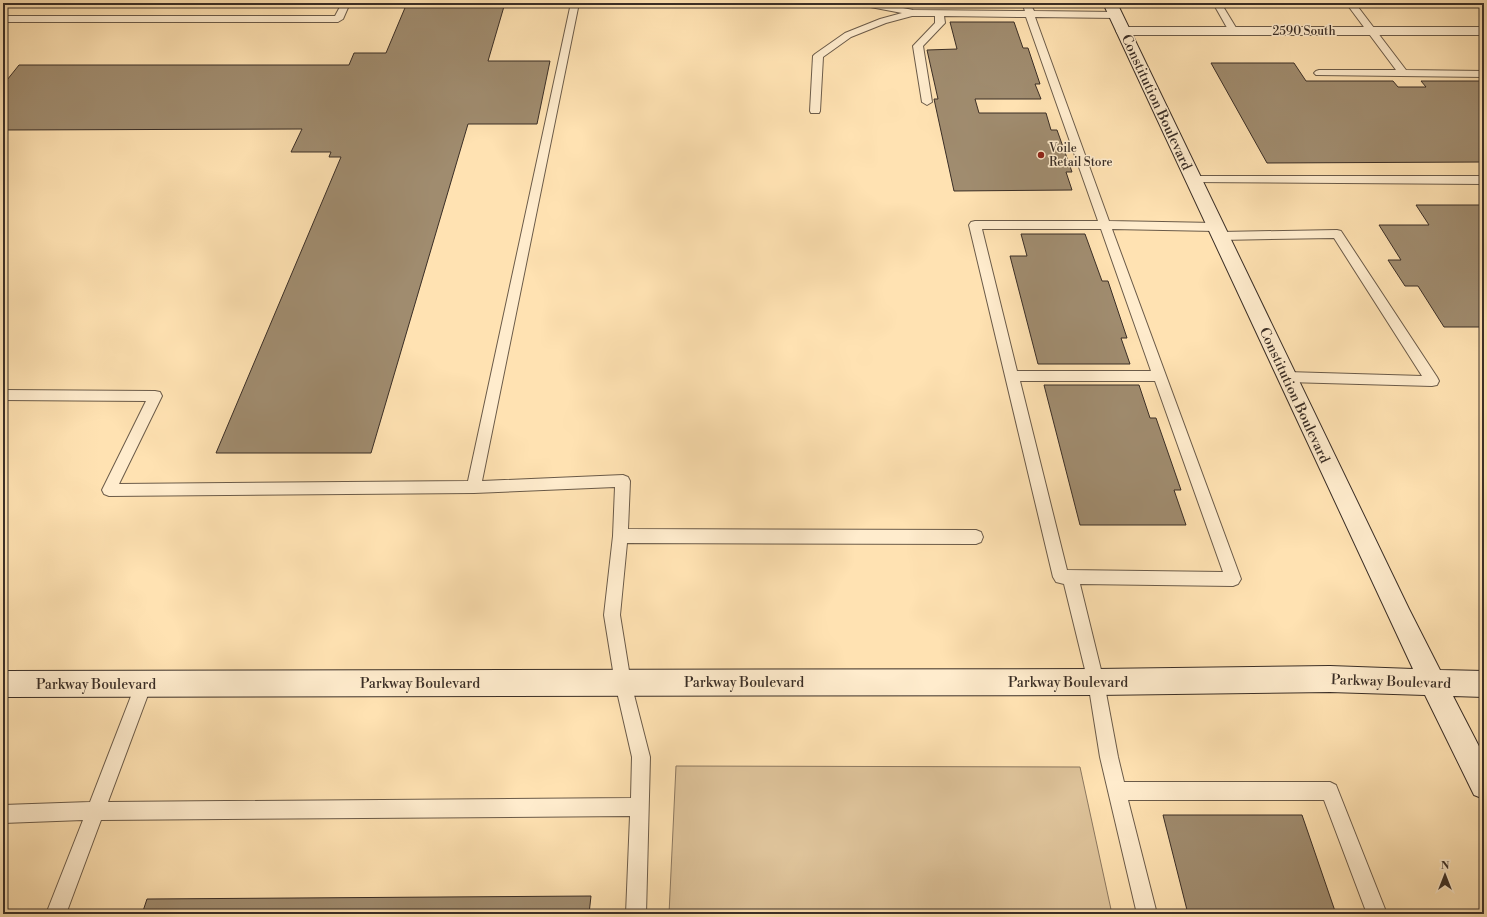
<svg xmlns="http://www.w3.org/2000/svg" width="1487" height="917" font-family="'Libre Bodoni',serif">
<rect width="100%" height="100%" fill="#ffe2b2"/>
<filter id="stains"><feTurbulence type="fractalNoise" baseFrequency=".005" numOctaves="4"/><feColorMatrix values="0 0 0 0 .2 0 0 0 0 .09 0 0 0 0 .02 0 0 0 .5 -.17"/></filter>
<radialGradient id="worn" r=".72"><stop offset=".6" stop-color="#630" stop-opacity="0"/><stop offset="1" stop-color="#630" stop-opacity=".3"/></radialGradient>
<!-- green -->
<polygon fill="#dec39a" stroke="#8c7860" points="676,766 1080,767 1112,914 669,914"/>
<!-- building -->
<g fill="#a08c6f" stroke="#3a2e26">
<polygon points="407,3 505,3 488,61 550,61 537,124 468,124 371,453 216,453 341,157 329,157 331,152 291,152 302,129 3,130 3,85 19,65 349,65 354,53 386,53"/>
<polygon points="950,22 1014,22 1023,48 1028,48 1040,84 1035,84 1041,99 975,99 979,113 1046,113 1051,130 1057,130 1072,172 1066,172 1072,190 954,191 934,99 938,99 927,50 957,49"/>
<polygon points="1211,63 1294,63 1306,81 1393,81 1398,87 1426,87 1421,81 1484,81 1484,162 1267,163"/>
<polygon points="1416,205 1484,205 1484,327 1444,327 1418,286 1405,286 1388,260 1401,260 1379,225 1429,225"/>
<polygon points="1021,234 1085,234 1102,281 1108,281 1127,338 1121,338 1130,364 1038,364 1010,256 1027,256"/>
<polygon points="1044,385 1139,385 1150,418 1156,418 1181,490 1174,490 1186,525 1080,525"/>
<polygon points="1163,815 1302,815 1336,914 1188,914"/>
<polygon points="591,896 589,914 142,914 147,899"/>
</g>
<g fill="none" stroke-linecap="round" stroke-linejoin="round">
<!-- lane casing -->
<g stroke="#6b5b49" stroke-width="2">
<g id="lane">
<polygon points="342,3 350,3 343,19 338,22 3,22 3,16 335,16"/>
<polygon points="571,3 579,3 482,481 623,475 628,477 630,481 628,529 976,530 981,532 983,537 981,542 976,544 627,543 620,615 631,683 650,757 646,914 626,914 630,816 101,820 66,914 46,914 83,820 3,823 3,805 90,802 138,678 144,676 150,678 152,684 108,802 631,798 632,757 615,683 604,615 613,536 615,487 474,493 109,496 104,494 102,490 146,401 3,400 3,390 155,391 160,392 162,396 119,484 468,481"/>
<path d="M861,3H878L913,10L1025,11L1022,3H1030L1034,11L1116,12L1121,15L1116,18L1035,17L1109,221L1215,223L1219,224L1221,227L1219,230L1215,231L1112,229L1241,579L1238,584L1233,586L1080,584L1104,682L1118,757L1124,782H1330L1336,785L1387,914H1367L1324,800H1128L1157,914H1137L1100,757L1088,682L1064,584L1056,582L1053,577L969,225L971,222L975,221H1098L1026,17L944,16L945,23L943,25L923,46L932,102L927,105L922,102L913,46L935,23V16H912L886,23L851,37L823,57L820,111L819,113H811L810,111L813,56L815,54L845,33L880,19L902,13L865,6ZM982,229H1101L1151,371H1017ZM1020,381H1155L1223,572L1067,570Z"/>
<polygon points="1213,3 1221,3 1238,31 1236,33 1230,33"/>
<polygon points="1346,3 1355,3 1406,70 1484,71 1484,77 1316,75 1314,73 1316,71 1319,70 1396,70"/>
<polygon points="1194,176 1484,176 1484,184 1190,182 1189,180 1190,178"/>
<polygon points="1337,230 1341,231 1437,377 1439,381 1437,385 1432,386 1287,382 1282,381 1280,377 1282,373 1287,372 1422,376 1334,238 1220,240 1216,239 1214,236 1216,233 1220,232"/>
</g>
</g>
<!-- street casing -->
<g stroke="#6b5b49" stroke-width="2">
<polygon id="street" points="1123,27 1484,27 1484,35 1123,35 1118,34 1116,31 1118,28"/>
</g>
<!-- secondary casing -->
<g stroke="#3a2e26" stroke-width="2">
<polygon id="secondary" points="1103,3 1117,3 1409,609 1440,670 1484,671 1484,697 1453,696 1484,756 1484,799 1474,795 1425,695 1330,692 1096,695 3,697 3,671 1096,669 1330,666 1413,669"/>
</g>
<!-- lane -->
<use href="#lane" fill="#ffeccd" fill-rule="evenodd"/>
<!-- street -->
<use href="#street" fill="#ffeccd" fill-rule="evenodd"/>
<!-- secondary -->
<use href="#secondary" fill="#ffeccd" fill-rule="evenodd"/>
</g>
<!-- markers -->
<circle fill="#8f2418" stroke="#ffeccd" stroke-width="1.5" cx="1041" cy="155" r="4"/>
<g text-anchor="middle" stroke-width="3" stroke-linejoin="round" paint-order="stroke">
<!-- far-street labels -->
<g font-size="12" fill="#3a2e26" stroke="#ffeccd">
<text x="1304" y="35">2590 South</text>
</g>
<!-- far-poi labels -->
<g font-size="12" fill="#3a2e26" stroke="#ffeccd" text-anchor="start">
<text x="1049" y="152">Voile<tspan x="1049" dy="14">Retail Store</tspan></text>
</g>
<!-- street labels -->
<g font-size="14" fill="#3a2e26" stroke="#ffeccd">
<text transform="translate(1157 102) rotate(65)" y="5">Constitution Boulevard</text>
<text transform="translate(1295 395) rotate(65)" y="5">Constitution Boulevard</text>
<text transform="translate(1391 681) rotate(2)" y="5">Parkway Boulevard</text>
<text x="744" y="687">Parkway Boulevard</text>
<text x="1068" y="687">Parkway Boulevard</text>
<text x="420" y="688">Parkway Boulevard</text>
<text x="96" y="689">Parkway Boulevard</text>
</g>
</g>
<!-- margin -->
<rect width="1487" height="917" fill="none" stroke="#ffe2b2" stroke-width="16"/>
<rect x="4" y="4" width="1479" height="909" fill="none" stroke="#3a2e26" stroke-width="2"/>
<rect x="8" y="8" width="1471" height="901" fill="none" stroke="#3a2e26"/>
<!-- north arrow -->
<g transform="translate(1445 875)" stroke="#ffeccd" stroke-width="3" paint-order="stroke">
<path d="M0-3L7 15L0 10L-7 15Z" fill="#3a2e26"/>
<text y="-6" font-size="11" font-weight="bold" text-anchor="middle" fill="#3a2e26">N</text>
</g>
<rect width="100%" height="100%" filter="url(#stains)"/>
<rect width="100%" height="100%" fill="url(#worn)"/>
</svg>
